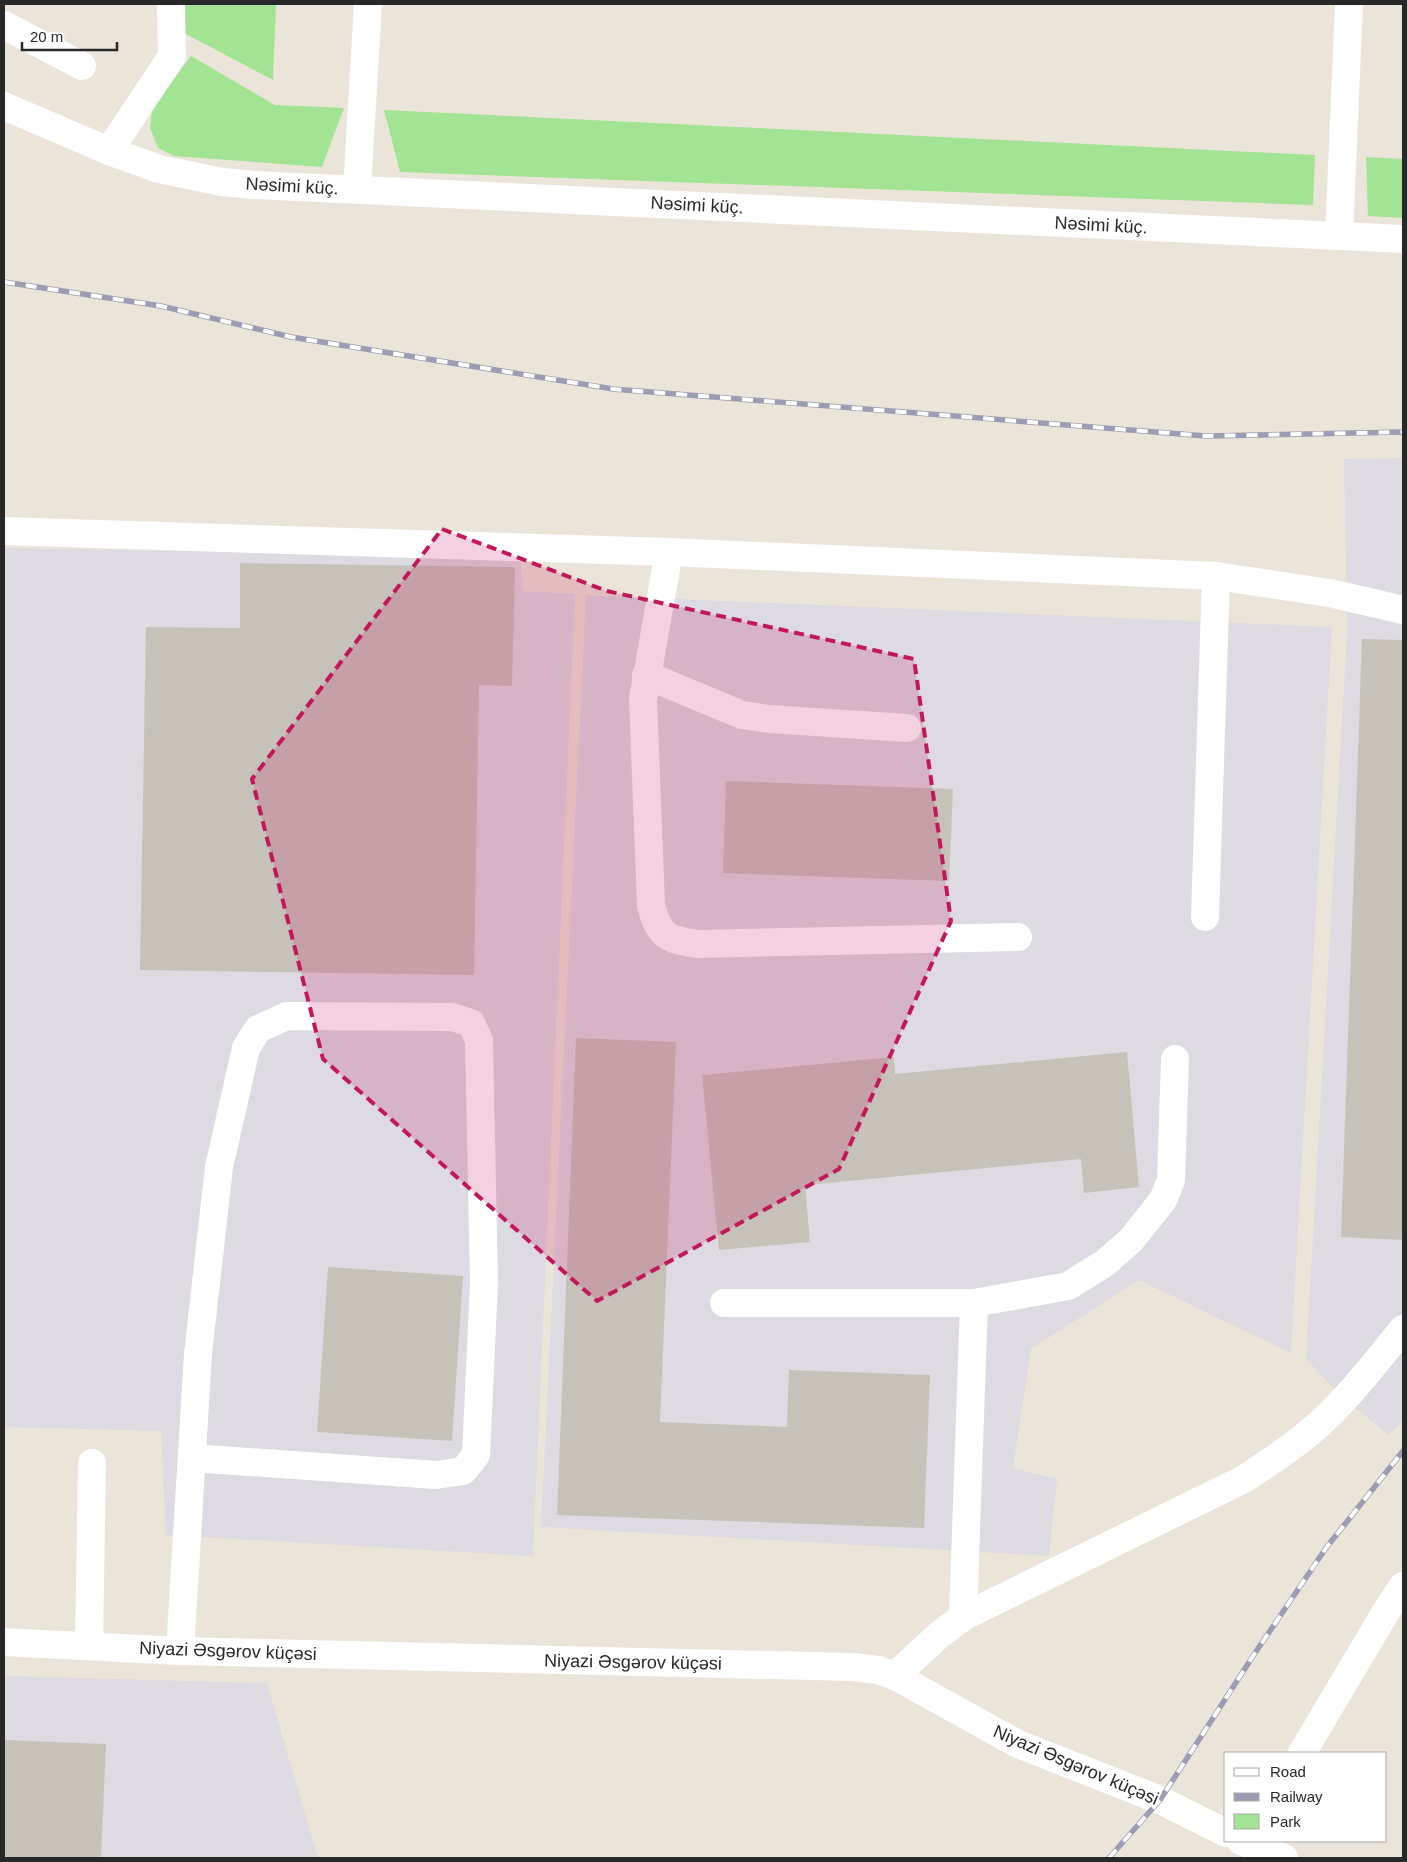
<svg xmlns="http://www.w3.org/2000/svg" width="1407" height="1862" font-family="Helvetica,sans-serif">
<rect width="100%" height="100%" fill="#ebe5d9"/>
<!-- industrial -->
<g fill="#dddae2">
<polygon points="1403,458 1403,1420 1389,1435 1344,1399 1306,1359 1347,632 1344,459"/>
<polygon points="4,548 520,557 523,591 575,594 533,1556 166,1535 161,1431 4,1427"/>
<polygon points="586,595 1332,627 1291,1353 1139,1280 1031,1349 1013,1468 1057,1479 1049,1556 541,1527"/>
<polygon points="4,1676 267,1683 318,1858 4,1858"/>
</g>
<!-- green -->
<g fill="#a3e394">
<polygon points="183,4 276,4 273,80 182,32"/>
<polygon points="191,56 275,105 344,108 322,167 174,156 158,148 150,128 152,109"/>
<polygon points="384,110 1315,155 1313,205 400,172"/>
<polygon points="1366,157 1403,159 1403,218 1368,216"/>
</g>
<!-- building -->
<g fill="#c6c2b9">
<polygon points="240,563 515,567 512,686 479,685 474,975 140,970 146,627 240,628"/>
<polygon points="1362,639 1403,640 1403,1240 1341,1237"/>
<polygon points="726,781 953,789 949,881 723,873"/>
<polygon points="576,1038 676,1042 660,1422 787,1427 789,1370 930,1375 924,1528 557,1515"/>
<polygon points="1127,1052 1139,1187 1084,1193 1081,1159 805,1185 810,1242 719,1250 702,1075 894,1057 895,1074"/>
<polygon points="328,1267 463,1276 452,1441 317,1432"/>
<polygon points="4,1740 106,1744 101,1858 4,1858"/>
</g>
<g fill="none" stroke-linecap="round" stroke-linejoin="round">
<!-- minor -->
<g stroke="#fff" stroke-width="28">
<polyline points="4,25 82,66"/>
<polyline points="4,106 109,151 159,169 222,182 254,185 1403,239"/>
<polyline points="109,151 172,56 171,4"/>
<polyline points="357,189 368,4"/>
<polyline points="1339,236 1349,4"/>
<polyline points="4,531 669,552 1216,576 1330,593 1403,610"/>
<path d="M669,552L643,699L651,905C659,937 667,939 697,944L1018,937"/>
<polyline points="646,675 742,715 769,719 907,728"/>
<polyline points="1205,917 1216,576"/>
<polyline points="724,1303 974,1303 1068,1286 1105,1263 1131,1240 1163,1200 1171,1180 1175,1059"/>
<polyline points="963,1617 974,1303"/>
<polyline points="4,1642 180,1651 853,1667 878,1670 895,1676 1018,1744 1160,1800 1226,1833"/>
<polyline points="89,1646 92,1463"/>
<polyline points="180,1651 198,1354 219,1167 246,1048 258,1029 287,1016 452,1017 471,1023 479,1040 484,1283 476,1455 463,1471 436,1475 192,1458"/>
<path d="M895,1676L939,1635L963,1617L1244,1479C1266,1464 1289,1450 1310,1432C1345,1403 1374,1364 1403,1329"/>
<polyline points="1302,1753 1390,1605 1403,1586"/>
<polyline points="1241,1841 1284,1858"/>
</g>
<!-- rail casing -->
<g stroke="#9c9cb3" stroke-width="5.5">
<g id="rail">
<polyline points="4,282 161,306 291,337 613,389 1206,436 1403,432"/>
<polyline points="1109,1858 1160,1800 1257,1650 1326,1548 1403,1451"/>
</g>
</g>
<!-- rail -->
<use href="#rail" stroke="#fff" stroke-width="4" stroke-dasharray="11" stroke-linecap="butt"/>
</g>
<!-- marked area -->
<path fill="#c2185b" fill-opacity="0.2" stroke="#c2185b" stroke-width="4" stroke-dasharray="10 6" stroke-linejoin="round" d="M442,529L607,591L914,659L951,921L839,1169L597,1301L323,1059L252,779Z"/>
<g text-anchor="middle" stroke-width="4" stroke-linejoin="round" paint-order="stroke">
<!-- street labels -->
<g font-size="18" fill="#282828" stroke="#fff">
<text transform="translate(292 186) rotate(3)" y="6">Nəsimi küç.</text>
<text transform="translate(697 205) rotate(3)" y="6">Nəsimi küç.</text>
<text transform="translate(1101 225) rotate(3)" y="6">Nəsimi küç.</text>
<text transform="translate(228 1651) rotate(2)" y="6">Niyazi Əsgərov küçəsi</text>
<text transform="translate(633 1662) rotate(1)" y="6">Niyazi Əsgərov küçəsi</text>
<text transform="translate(1076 1765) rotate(23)" y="6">Niyazi Əsgərov küçəsi</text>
</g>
</g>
<!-- border -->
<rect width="1407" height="1862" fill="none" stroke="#282828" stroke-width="10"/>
<!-- legend -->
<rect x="1224" y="1752" width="162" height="90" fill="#ffffff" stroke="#a9a9a9"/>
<rect x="1234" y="1768" width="25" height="8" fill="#ffffff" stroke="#a9a9a9"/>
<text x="1270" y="1777" font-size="15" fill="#282828">Road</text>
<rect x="1234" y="1793" width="25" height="8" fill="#9c9cb3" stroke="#a9a9a9"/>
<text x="1270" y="1802" font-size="15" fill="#282828">Railway</text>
<rect x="1234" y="1814" width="25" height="15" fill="#a3e394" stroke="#a9a9a9"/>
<text x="1270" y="1827" font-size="15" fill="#282828">Park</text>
<!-- scale -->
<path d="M22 42v8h95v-8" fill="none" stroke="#282828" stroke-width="2.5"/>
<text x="30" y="42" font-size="15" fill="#282828" stroke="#ffffff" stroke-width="4" paint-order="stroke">20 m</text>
</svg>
